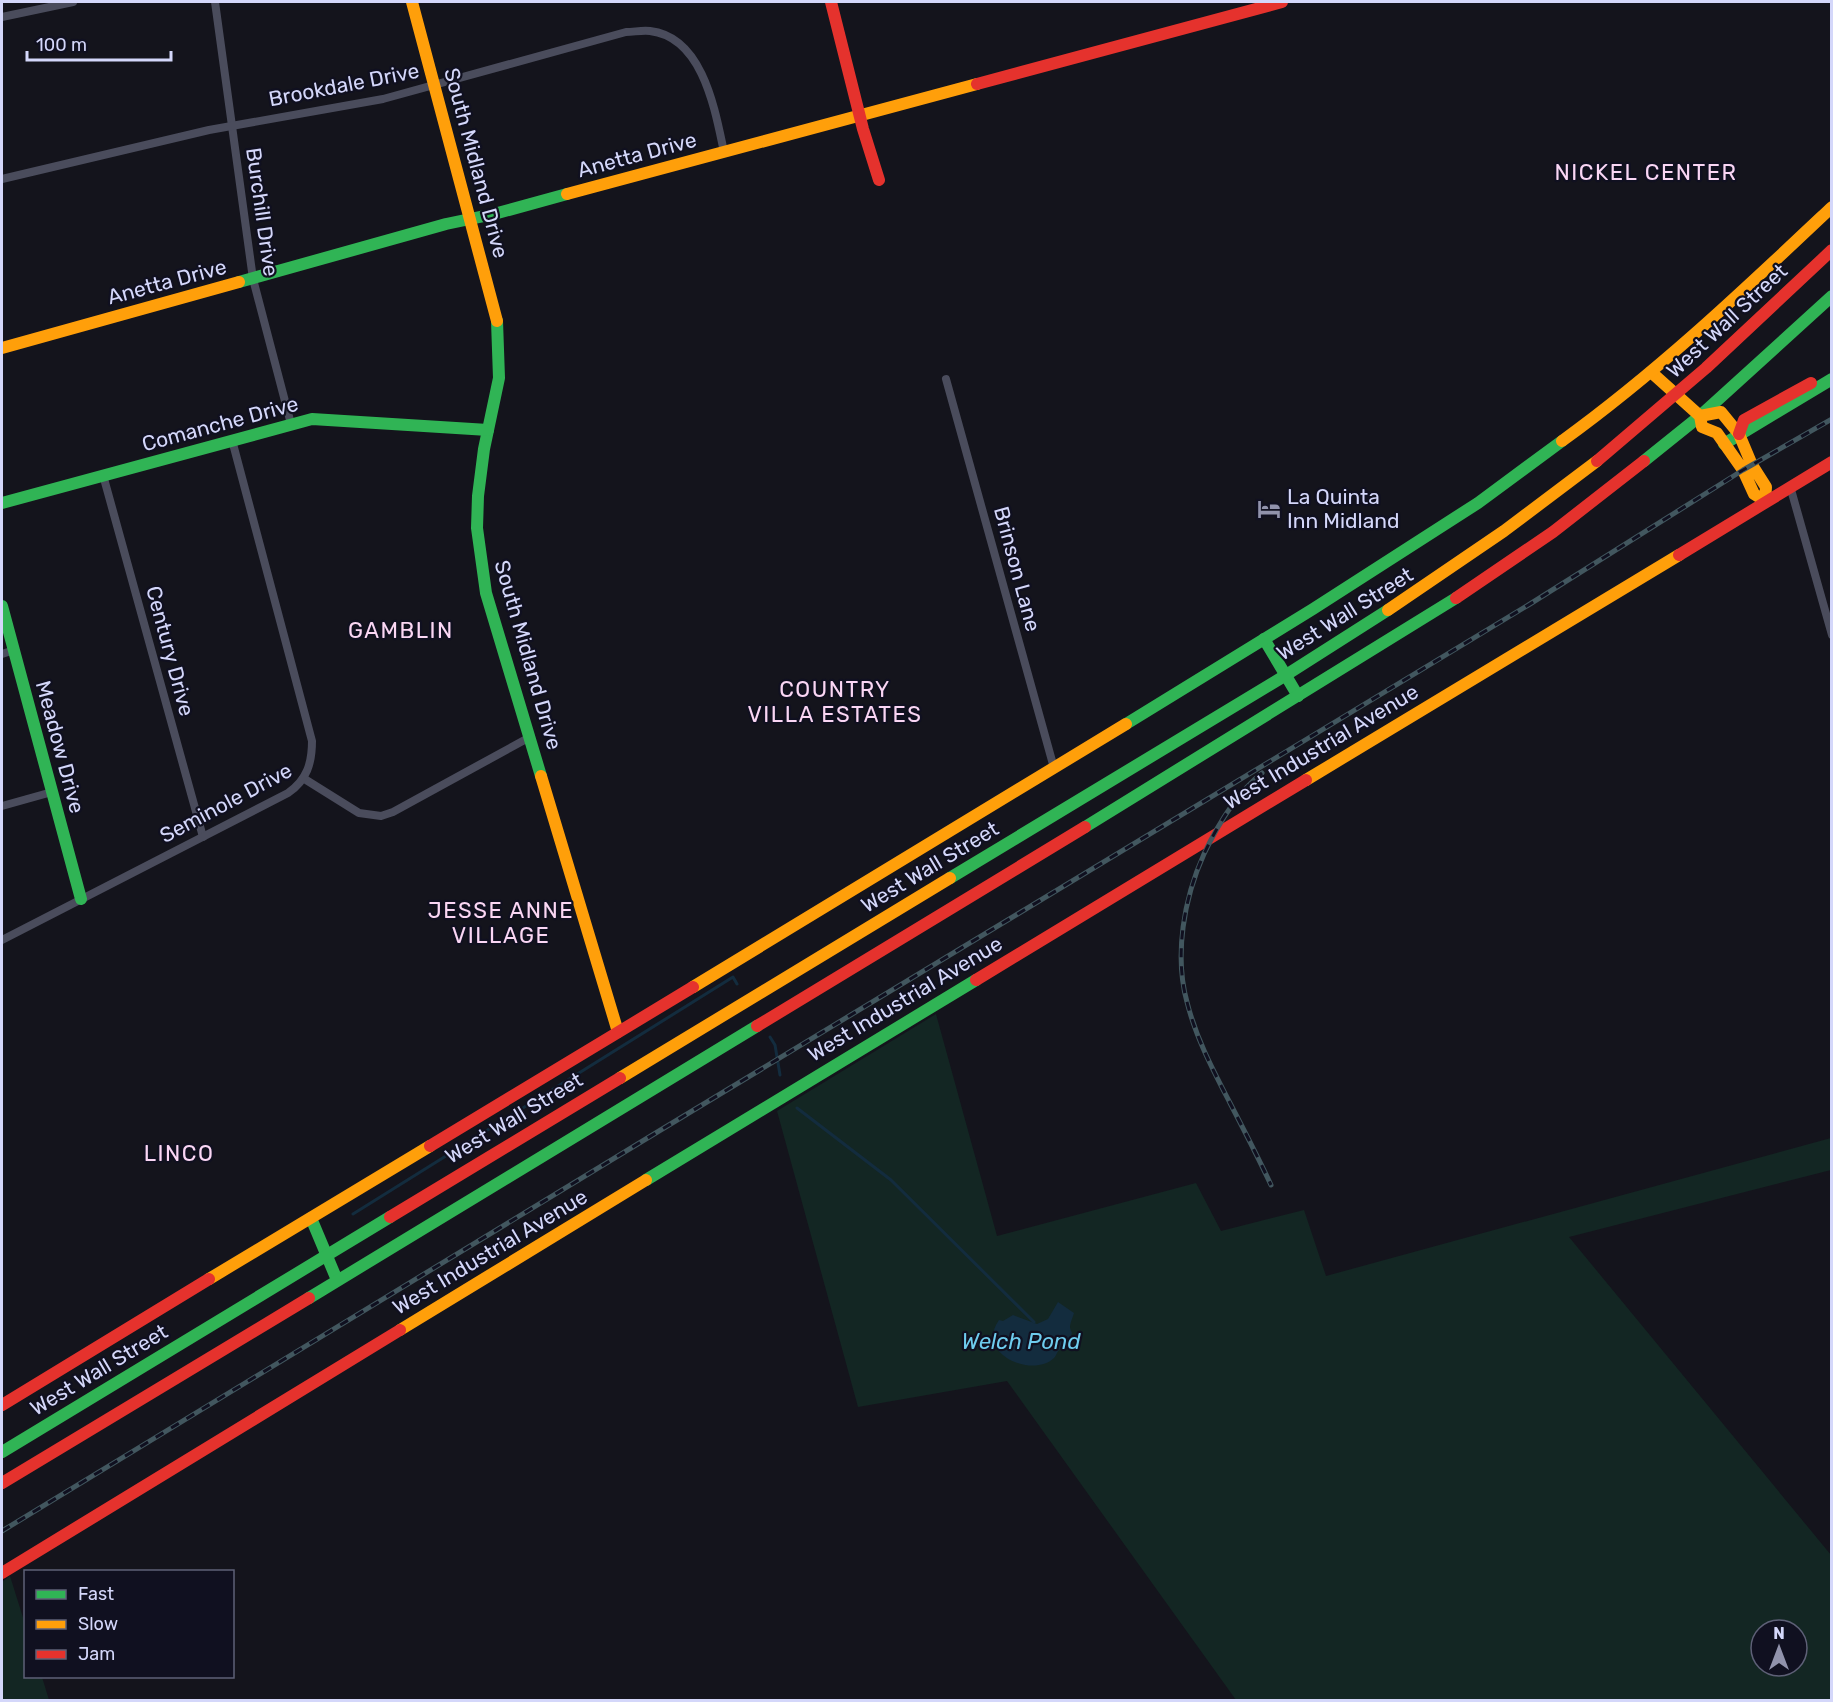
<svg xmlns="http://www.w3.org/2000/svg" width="1833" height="1702" font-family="Rubik,sans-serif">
<rect width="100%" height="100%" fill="#14141c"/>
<!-- green -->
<g fill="#132623" fill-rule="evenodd">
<path d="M936,1014L997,1236L1196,1183L1221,1231L1304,1210L1326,1276L1831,1138V1170L1569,1237L1831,1555V1700H1236L1007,1381L858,1407L777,1111ZM1761,1630H1797V1666H1761Z"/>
<polygon points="10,1576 25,1624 26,1676 42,1677 49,1700 2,1700 2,1582"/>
</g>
<!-- water -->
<path fill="#132c3e" d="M1058,1302L1074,1313C1073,1317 1070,1323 1070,1327C1071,1334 1073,1330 1071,1336C1069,1343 1063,1345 1059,1350C1057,1352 1056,1356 1054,1358C1032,1379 975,1353 999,1320L1003,1321L1013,1315L1037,1324L1048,1319Z"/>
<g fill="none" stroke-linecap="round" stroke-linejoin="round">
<!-- stream -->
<g stroke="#132c3e" stroke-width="3">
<polyline points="770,1037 775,1045 780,1075"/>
<polyline points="797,1108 891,1180 1034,1322"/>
<polyline points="353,1214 733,977 737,984"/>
</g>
<!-- street -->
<g stroke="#4a4c5c" stroke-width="8">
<polyline points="215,2 253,279 291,424"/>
<polyline points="2,17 73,2"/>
<path d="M2,179L209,130L383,99L626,32C634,32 642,30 650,31C703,37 715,110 724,152"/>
<polyline points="946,379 1054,768"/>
<polyline points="103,475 203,837"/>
<polyline points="1790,486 1832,635"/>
<polyline points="2,654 14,650"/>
<polyline points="303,778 359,813 381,816 393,812 530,737"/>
<polyline points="2,806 52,792"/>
<path d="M2,940L288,793C307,780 312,763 312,741L232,440"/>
</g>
<!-- fast -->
<g stroke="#30b455" stroke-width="12">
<polyline points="239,282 446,224 494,214 567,194"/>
<polyline points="497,321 499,378 484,449 478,496 477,528 486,593 541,776"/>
<polyline points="1724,444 1832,379"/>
<polyline points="1644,461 1700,416 1832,296"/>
<polyline points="2,503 312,419 488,430"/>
<polyline points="2,606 81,899"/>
<polyline points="1264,639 1298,696"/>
<polyline points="1126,724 1313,609 1478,503 1562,441"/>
<polyline points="1085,827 1456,598"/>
<polyline points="950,878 1286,675 1388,610"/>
<polyline points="646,1180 976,980"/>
<polyline points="311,1218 337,1280"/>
<polyline points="309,1298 757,1026"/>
<polyline points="2,1452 390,1217"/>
</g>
<!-- slow -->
<g stroke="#ff9f0a" stroke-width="12">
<polyline points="412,2 497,321"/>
<polyline points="567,194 977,84"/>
<polyline points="2,348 239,282"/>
<polyline points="1651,372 1700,416 1702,427 1717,433 1743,470 1754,494 1765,501 1766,487 1752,465 1739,434 1721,412 1700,416"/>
<path d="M1562,441C1659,371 1745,289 1832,207"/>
<polyline points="1388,610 1504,531 1597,461"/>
<polyline points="541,776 618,1032"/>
<polyline points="1306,780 1679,555"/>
<polyline points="693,987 1126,724"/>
<polyline points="620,1078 950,878"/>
<polyline points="209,1279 430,1146"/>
<polyline points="400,1330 646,1180"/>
</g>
<!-- jam -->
<g stroke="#e5322d" stroke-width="12">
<polyline points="831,2 863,129 879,180"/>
<polyline points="977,84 1282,2"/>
<polyline points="1739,434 1744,420 1811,383"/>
<polyline points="1597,461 1706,368 1832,250"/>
<polyline points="1679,555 1832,462"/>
<polyline points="1456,598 1553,532 1644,461"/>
<polyline points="976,980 1306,780"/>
<polyline points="757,1026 1085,827"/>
<polyline points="430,1146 693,987"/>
<polyline points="390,1217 620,1078"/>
<polyline points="2,1405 209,1279"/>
<polyline points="2,1483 309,1298"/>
<polyline points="2,1573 400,1330"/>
</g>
<!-- rail casing -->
<g stroke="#42575f" stroke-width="5">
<g id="rail">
<path d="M1262,773C1236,794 1218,824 1204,854C1184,898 1174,955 1187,1002C1196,1038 1213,1070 1230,1103C1244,1130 1258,1157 1271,1185"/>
<polyline points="2,1531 659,1131 1530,604 1743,470 1832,419"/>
</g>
</g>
<!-- rail -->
<use href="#rail" stroke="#101020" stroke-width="3" stroke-dasharray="9" stroke-linecap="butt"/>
</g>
<!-- icons -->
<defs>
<g id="hotel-bare" transform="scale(1.8)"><path d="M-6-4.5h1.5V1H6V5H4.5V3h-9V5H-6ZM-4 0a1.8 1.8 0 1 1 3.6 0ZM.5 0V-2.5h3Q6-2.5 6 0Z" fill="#9193ac" stroke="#101020" stroke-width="2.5" paint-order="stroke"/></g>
</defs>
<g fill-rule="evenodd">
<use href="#hotel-bare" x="1269" y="509"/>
</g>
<g text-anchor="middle" stroke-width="4.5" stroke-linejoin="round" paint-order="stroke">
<!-- street labels -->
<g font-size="21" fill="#d4d7fa" stroke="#101020">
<text transform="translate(344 85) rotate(-11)" y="7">Brookdale Drive</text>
<text transform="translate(637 155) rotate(-15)" y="7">Anetta Drive</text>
<text transform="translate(476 163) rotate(75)" y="7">South Midland Drive</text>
<text transform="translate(262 212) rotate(82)" y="7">Burchill Drive</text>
<text transform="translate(167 282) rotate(-15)" y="7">Anetta Drive</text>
<text transform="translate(1727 321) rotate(-43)" y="7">West Wall Street</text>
<text transform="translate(220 424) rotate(-15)" y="7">Comanche Drive</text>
<text transform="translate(1017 569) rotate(75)" y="7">Brinson Lane</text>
<text transform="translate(1345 614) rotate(-32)" y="7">West Wall Street</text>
<text transform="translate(170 651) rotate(75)" y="7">Century Drive</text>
<text transform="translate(528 655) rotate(74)" y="7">South Midland Drive</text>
<text transform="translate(60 747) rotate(75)" y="7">Meadow Drive</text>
<text transform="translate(1321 747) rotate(-31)" y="7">West Industrial Avenue</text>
<text transform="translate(226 803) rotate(-28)" y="7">Seminole Drive</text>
<text transform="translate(930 867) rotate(-31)" y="7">West Wall Street</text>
<text transform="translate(905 999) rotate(-31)" y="7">West Industrial Avenue</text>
<text transform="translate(514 1118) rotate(-31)" y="7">West Wall Street</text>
<text transform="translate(490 1252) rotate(-31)" y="7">West Industrial Avenue</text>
<text transform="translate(99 1370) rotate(-31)" y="7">West Wall Street</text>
</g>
<!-- poi labels -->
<g font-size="21" fill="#d4d7fa" stroke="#101020" text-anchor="start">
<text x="1287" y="504">La Quinta<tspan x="1287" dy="24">Inn Midland</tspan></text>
</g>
<!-- neighbourhood labels -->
<g font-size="22" letter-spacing="1.5" fill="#fad6f4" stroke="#101020">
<text x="1646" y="180">NICKEL CENTER</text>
<text x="401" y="638">GAMBLIN</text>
<text x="835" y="697">COUNTRY<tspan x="835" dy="25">VILLA ESTATES</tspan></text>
<text x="501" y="918">JESSE ANNE<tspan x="501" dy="25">VILLAGE</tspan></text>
<text x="179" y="1161">LINCO</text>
</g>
<!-- water labels -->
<g font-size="22" font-style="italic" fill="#6eccee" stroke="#101020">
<text x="1021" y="1349">Welch Pond</text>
</g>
</g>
<!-- border -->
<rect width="1833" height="1702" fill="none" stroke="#d4d7fa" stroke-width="6"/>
<!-- legend -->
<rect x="24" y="1570" width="210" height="108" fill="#101020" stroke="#5e6077" stroke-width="1.5"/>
<rect x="36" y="1590" width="30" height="9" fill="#30b455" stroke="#5e6077" stroke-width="1.5"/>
<text x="78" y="1600" font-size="18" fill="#d4d7fa">Fast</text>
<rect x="36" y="1620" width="30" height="9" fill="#ff9f0a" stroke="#5e6077" stroke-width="1.5"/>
<text x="78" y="1630" font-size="18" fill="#d4d7fa">Slow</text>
<rect x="36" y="1650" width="30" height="9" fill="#e5322d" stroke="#5e6077" stroke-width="1.5"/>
<text x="78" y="1660" font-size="18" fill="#d4d7fa">Jam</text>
<!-- north arrow -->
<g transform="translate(1779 1648)"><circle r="28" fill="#101020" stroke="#5e6077" stroke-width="1.5"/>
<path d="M0-4.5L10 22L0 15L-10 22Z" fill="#9193ac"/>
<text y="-9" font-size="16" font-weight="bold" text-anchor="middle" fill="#d4d7fa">N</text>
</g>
<!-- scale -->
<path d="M27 51v9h144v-9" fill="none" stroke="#d4d7fa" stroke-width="3"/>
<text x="36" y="51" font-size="18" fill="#d4d7fa" stroke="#101020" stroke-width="4.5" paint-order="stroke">100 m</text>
</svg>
